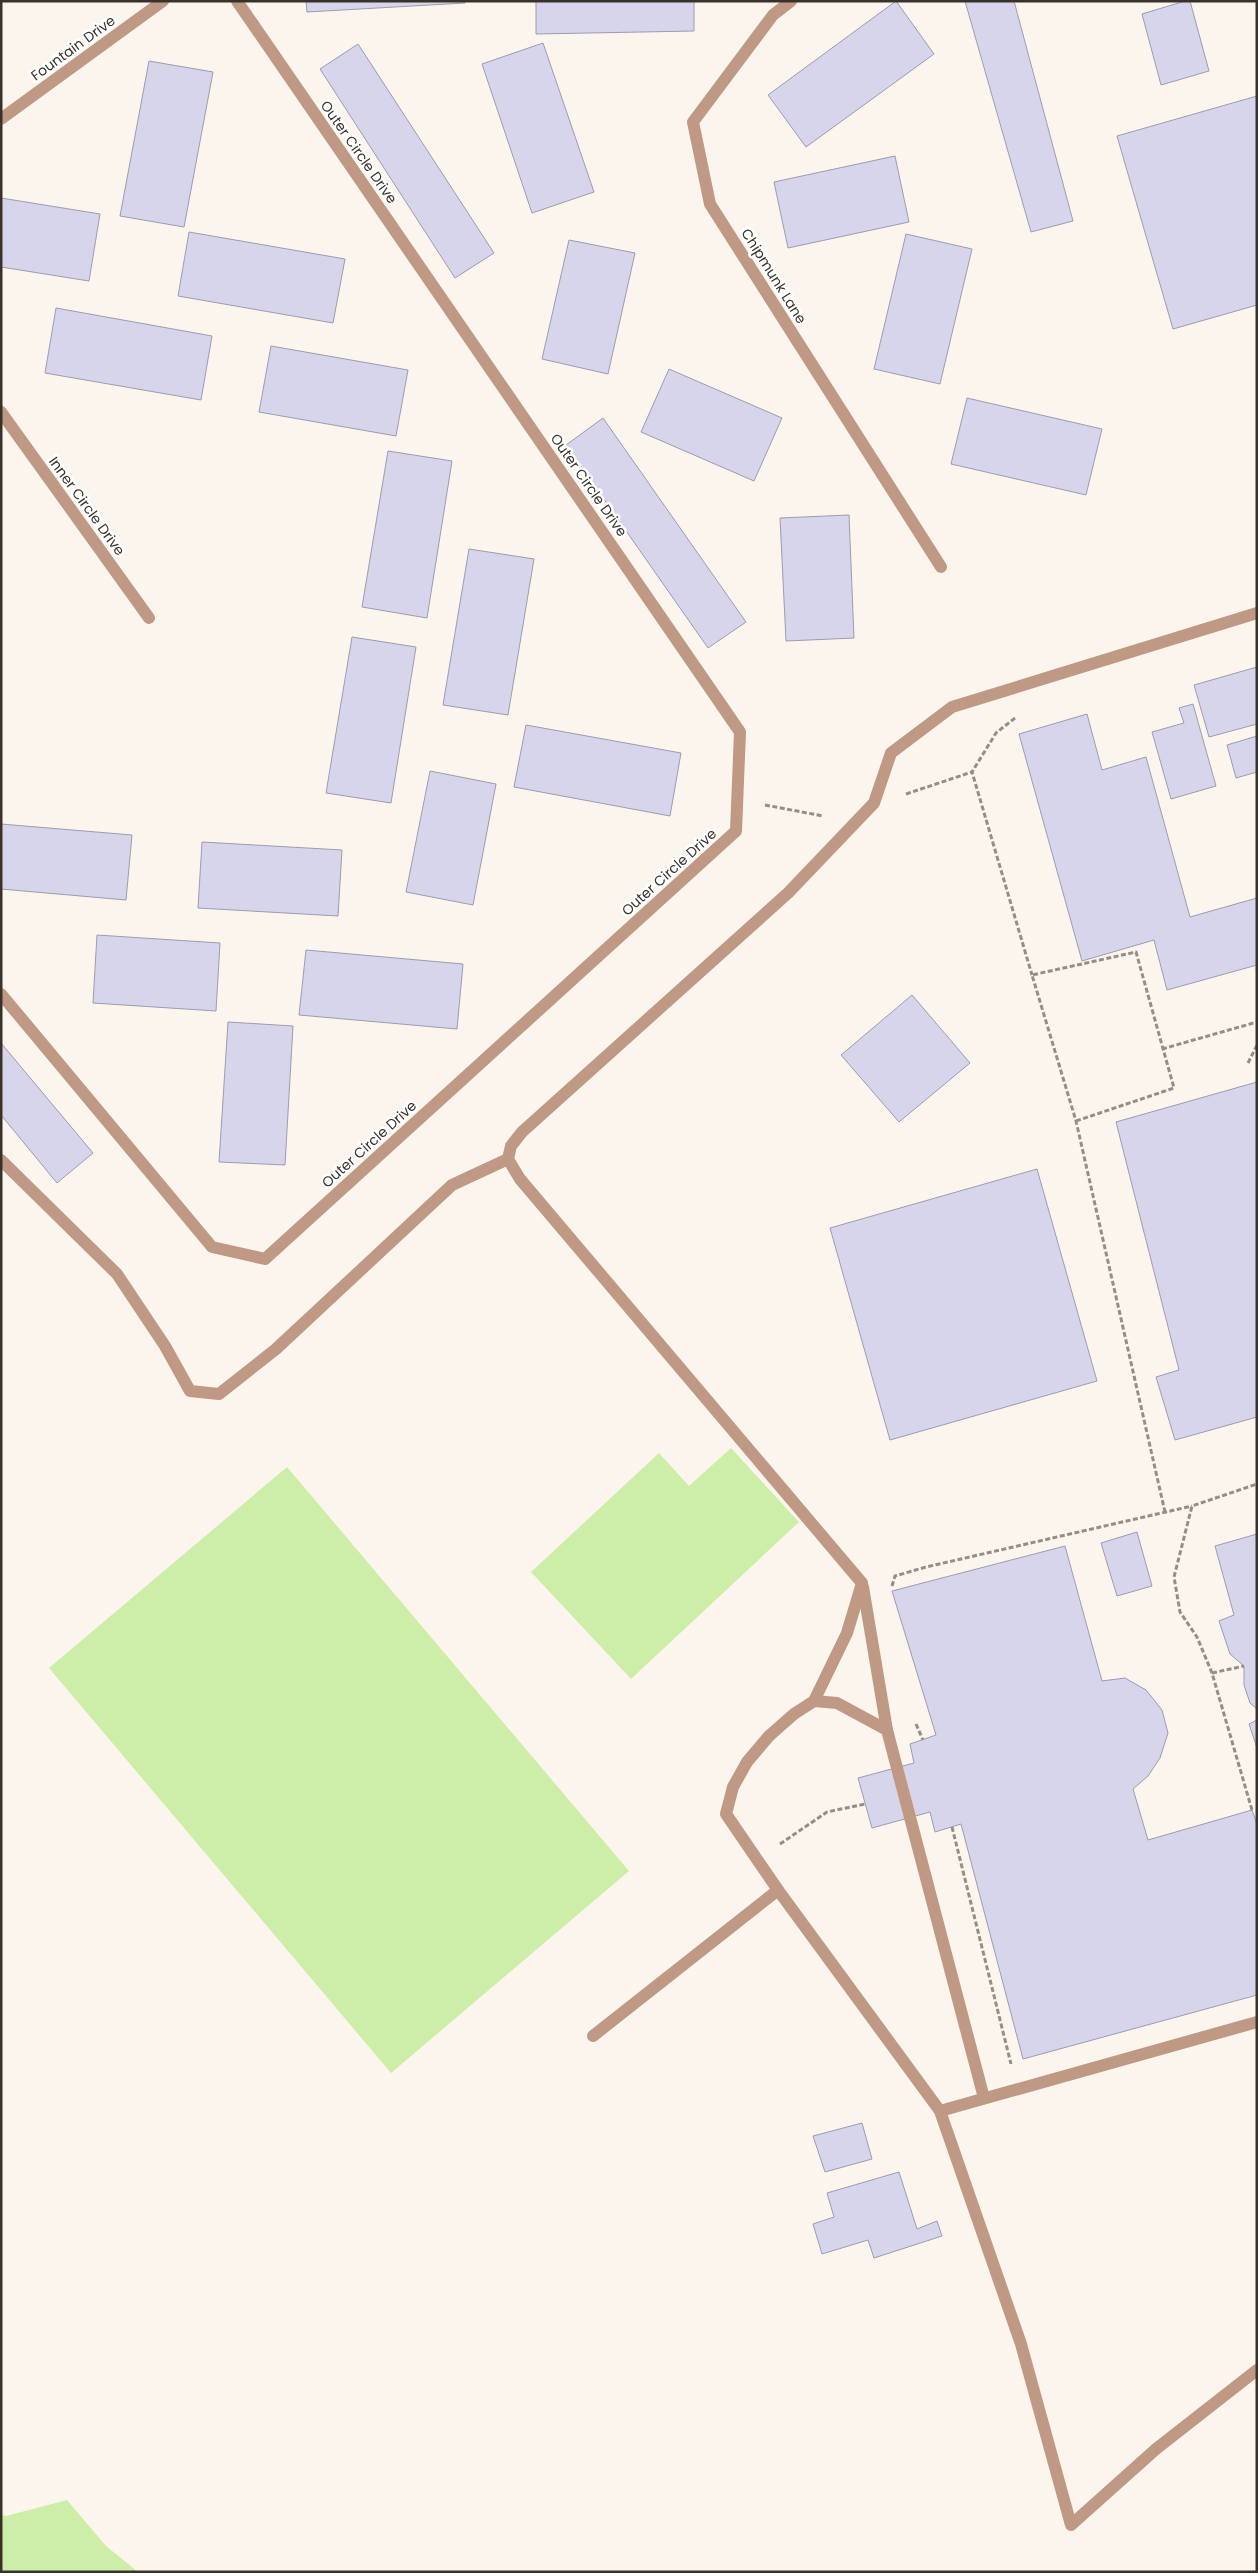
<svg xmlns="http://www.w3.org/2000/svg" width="1258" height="2573" font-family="Poppins,sans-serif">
<rect width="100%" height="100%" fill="#fcf5ee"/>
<!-- green -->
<g fill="#cdeea8">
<polygon points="731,1448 799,1522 631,1679 531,1572 659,1453 689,1486"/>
<polygon points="287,1467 629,1871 391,2073 49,1668"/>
<polygon points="67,2500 106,2546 138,2572 1,2572 1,2515 6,2516"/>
</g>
<!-- building -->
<g fill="#d6d5eb" stroke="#9c9bb0">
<polygon points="306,1 465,1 465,3 307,12"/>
<polygon points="536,1 694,1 694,31 536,34"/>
<polygon points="896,1 934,54 806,147 768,95"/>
<polygon points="965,1 1014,1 1073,221 1031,232"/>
<polygon points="1185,1 1190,1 1209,71 1161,85 1142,14"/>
<polygon points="543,43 594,192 532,213 482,64"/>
<polygon points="358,44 494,253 455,278 320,69"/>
<polygon points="149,61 213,72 184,227 120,216"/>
<polygon points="1257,96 1257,305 1173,329 1117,136"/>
<polygon points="895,156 909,222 788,248 774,182"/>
<polygon points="1,198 100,214 89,281 1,267"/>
<polygon points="189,232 345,259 333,323 178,296"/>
<polygon points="906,234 972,249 940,384 874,369"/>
<polygon points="569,240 635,253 608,374 542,359"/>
<polygon points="56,308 212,336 201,400 45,373"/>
<polygon points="271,346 408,370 396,436 259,412"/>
<polygon points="669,369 782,418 754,481 641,432"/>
<polygon points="967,398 1102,429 1086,495 951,464"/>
<polygon points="603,418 746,622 708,648 566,445"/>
<polygon points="388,451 452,461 427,618 362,607"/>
<polygon points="849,515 854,638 786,641 780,518"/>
<polygon points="469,549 534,559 508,715 443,705"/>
<polygon points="352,637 416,647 391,803 326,793"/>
<polygon points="1257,667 1257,724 1209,737 1194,685"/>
<polygon points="1193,704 1216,786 1171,799 1152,732 1184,723 1179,708"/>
<polygon points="1087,714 1102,770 1146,757 1190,917 1257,898 1257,965 1167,990 1154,940 1082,961 1019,734"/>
<polygon points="526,725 681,753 670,816 514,787"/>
<polygon points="1257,736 1257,772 1236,778 1227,745"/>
<polygon points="430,771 496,784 473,905 406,892"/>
<polygon points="1,824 132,835 126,900 1,889"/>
<polygon points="202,842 342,850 338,916 198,908"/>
<polygon points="97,935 220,943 216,1011 93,1003"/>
<polygon points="306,950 463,964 457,1029 299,1015"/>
<polygon points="912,995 970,1063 899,1122 841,1055"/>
<polygon points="228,1022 293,1026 285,1165 219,1162"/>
<polygon points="1,1043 93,1153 57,1183 1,1115"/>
<polygon points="1257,1082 1257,1417 1175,1440 1156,1377 1179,1370 1116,1122"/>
<polygon points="1037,1169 1097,1381 890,1440 830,1228"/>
<polygon points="1137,1532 1152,1586 1117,1596 1101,1543"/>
<polygon points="1257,1534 1257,1709 1250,1703 1244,1685 1244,1666 1230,1654 1219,1621 1234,1615 1215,1546"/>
<polygon points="1065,1546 1102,1681 1125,1678 1146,1690 1162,1710 1168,1733 1160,1758 1148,1776 1133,1789 1148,1840 1252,1810 1257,1824 1257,1995 1023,2059 961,1824 935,1832 930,1812 872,1828 858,1778 914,1763 910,1744 936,1735 892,1591"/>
<polygon points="1257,1720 1257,1748 1249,1724"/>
<polygon points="862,2123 872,2159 825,2172 813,2136"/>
<polygon points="899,2172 917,2229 937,2221 942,2236 874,2258 868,2240 822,2254 813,2224 834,2217 827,2193"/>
</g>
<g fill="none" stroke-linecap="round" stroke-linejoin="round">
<!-- path -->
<g stroke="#958e87" stroke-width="3" stroke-dasharray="5 2.5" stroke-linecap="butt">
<polyline points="1015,718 996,733 972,772 1032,975"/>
<polyline points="906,794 972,772"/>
<polyline points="765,805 823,816"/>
<polyline points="1257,969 1257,970"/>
<polyline points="1162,1049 1257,1022"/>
<polyline points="1248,1063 1257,1045"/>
<polyline points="1076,1121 1174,1088 1136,952 1032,975 1076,1121 1165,1512"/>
<polyline points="892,1586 895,1576 926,1567 1192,1506"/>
<polyline points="1212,1673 1244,1666"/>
<polyline points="916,1724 923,1740"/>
<polyline points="1252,1810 1212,1673 1197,1637 1180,1612 1174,1577 1192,1506 1257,1484"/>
<polyline points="952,1827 1011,2064"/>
<polyline points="780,1844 827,1812 865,1804"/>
</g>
<!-- lane -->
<g stroke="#bf9983" stroke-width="12">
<polyline points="1257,613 952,707 891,753 874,803 788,893 522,1132 511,1146 508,1159 520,1179 862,1583 847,1633 814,1701 794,1714 769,1736 747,1762 733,1787 726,1814 778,1890 940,2111 1021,2344 1071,2525 1156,2449 1257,2370"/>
<polyline points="1,1160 117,1274 165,1346 190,1391 219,1394 276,1349 452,1185 508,1159"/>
<polyline points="863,1587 887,1730"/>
<polyline points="814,1701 837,1703 887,1730 984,2098"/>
<polyline points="593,2036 778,1890"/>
<polyline points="940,2111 1257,2022"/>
</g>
<!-- street -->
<g stroke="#bf9983" stroke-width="12">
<polyline points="791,1 773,15 693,122 710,204 941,567"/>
<polyline points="1,119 163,1"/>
<polyline points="1,412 149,618"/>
<polyline points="1,994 212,1247 265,1259 736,831 740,732 237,1"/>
</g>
</g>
<g text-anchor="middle" stroke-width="5" stroke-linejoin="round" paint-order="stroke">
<!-- street labels -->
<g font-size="14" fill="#39322b" stroke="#fff">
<text transform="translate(73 48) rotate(-36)" y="5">Fountain Drive</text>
<text transform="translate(359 152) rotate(55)" y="5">Outer Circle Drive</text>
<text transform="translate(774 276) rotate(58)" y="5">Chipmunk Lane</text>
<text transform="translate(589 485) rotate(55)" y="5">Outer Circle Drive</text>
<text transform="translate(87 506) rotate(54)" y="5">Inner Circle Drive</text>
<text transform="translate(669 872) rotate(-42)" y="5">Outer Circle Drive</text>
<text transform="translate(369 1144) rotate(-42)" y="5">Outer Circle Drive</text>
</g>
</g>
<!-- border -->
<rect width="1258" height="2573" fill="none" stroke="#39322b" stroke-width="5"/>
</svg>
